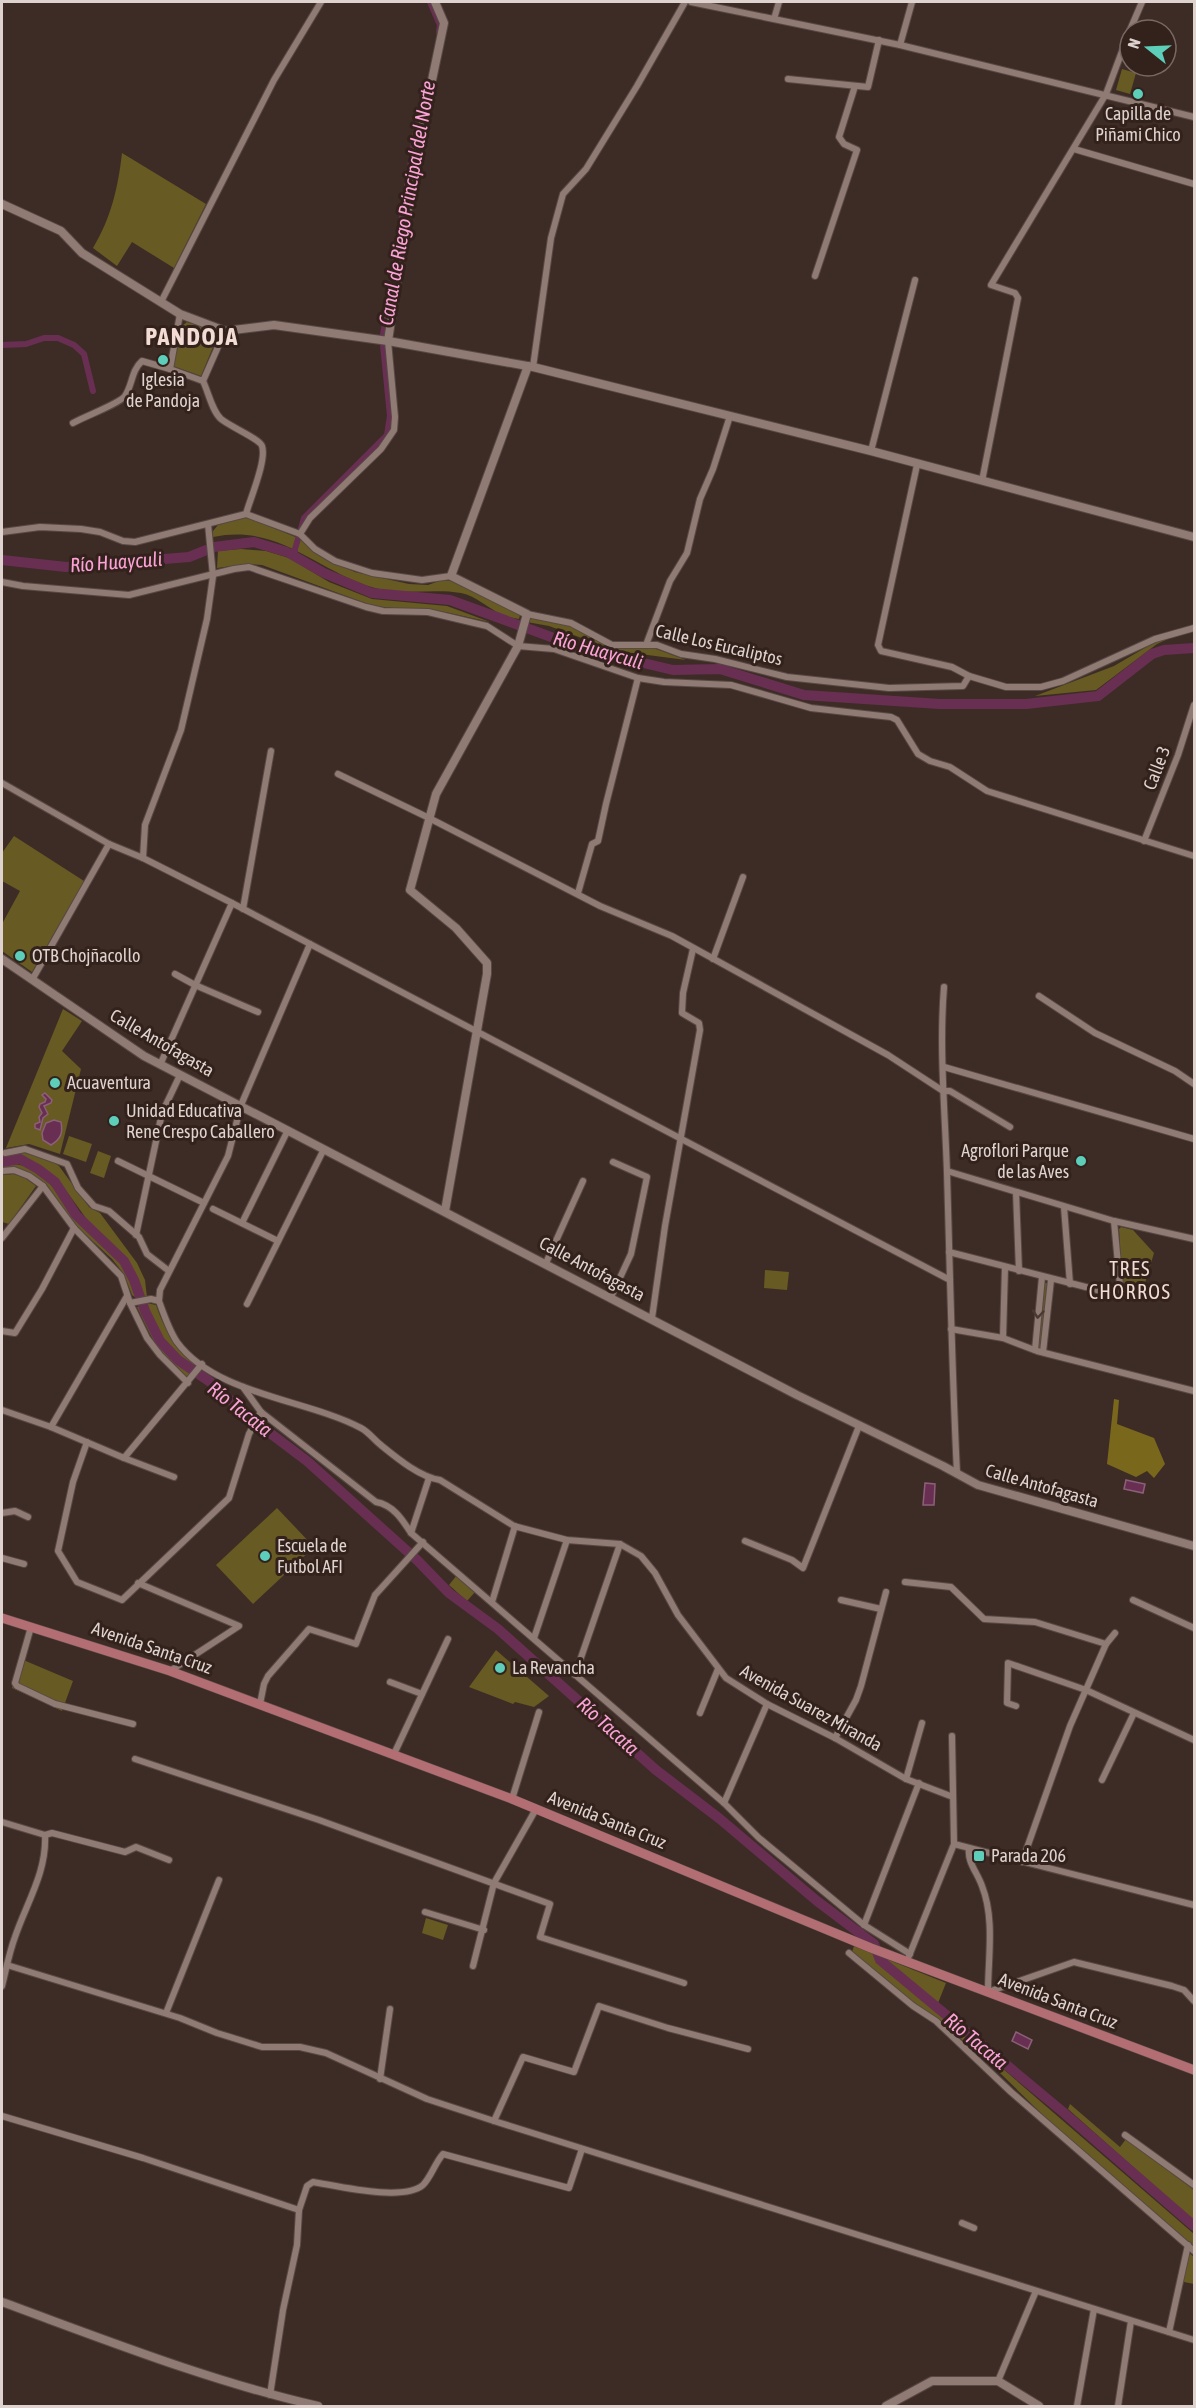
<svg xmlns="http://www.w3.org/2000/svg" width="1196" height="2408" font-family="'Asap Condensed',sans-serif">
<rect width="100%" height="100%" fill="#3d2c26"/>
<!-- green -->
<g fill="#675a22">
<polygon points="1122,69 1136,73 1130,94 1116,90"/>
<path d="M122,153L206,204L174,268L132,242L117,266L93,248C111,218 118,188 122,153Z"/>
<polygon points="187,322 217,332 218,335 201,376 173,366 183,325"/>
<path d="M246,517L298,538L331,562L355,572L409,584L428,585L442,580L452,581L520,615L519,619C513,618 506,617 501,614C487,608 477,596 461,593C432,588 404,596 375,588C316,571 279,523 213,537V531L218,525Z"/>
<polygon points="241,549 266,551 289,558 329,582 372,599 447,606 490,622 445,612 383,607 368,604 262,565 247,564 217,568 218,551"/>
<polygon points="529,618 570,626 612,647 656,649 686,660 617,651 549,626 527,622"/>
<polygon points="1170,638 1157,644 1096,690 1035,696 1114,666 1155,642"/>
<polygon points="14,836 84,881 32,972 2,951 2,924 20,891 2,881 2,853"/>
<polygon points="63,1009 82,1021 62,1051 81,1069 60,1154 29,1144 6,1148"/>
<polygon points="69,1136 92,1144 86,1162 63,1154"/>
<polygon points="26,1150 45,1156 59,1166 89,1207 100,1213 137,1263 145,1280 147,1297 143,1298 126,1261 93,1228 57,1178 24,1156 2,1160 2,1154"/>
<polygon points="98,1151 111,1156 104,1178 90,1173"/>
<path d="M10,1164C45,1164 56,1195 75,1217C88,1234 108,1245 121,1262C130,1273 134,1287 139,1300L132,1295L124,1274L112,1259L72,1222L47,1187L16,1170L2,1172V1166Z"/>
<polygon points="14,1174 25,1178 36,1186 9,1224 2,1222 2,1175"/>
<polygon points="1121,1227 1133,1230 1154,1253 1140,1300 1123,1295 1119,1229"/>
<polygon points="765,1270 789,1272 787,1290 764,1288"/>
<polygon points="1044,1283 1048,1283 1042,1348 1037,1348"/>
<path d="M147,1303L156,1305C166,1334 176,1346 200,1365L195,1368C170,1351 155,1332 147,1303Z"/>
<path d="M140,1306C154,1335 164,1354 191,1373L187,1377C159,1355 152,1339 137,1307Z"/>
<polygon points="277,1508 314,1547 253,1604 216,1565"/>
<polygon points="457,1575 476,1591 467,1601 449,1585"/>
<polygon points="496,1650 549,1696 534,1707 515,1702 513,1704 469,1687"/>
<polygon points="21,1659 73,1681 62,1711 12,1688"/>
<polygon points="426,1918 448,1925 443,1940 422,1933"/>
<polygon points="854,1946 877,1955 877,1960 1194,2234 1194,2247 1049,2121 999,2072 938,2019 915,2004 852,1952"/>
<polygon points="884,1958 946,1983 938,2003"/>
<polygon points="1070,2104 1120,2147 1126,2139 1194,2190 1194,2221 1068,2109"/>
<polygon points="1187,2251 1194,2257 1194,2284 1179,2281"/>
</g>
<!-- forest -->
<polygon fill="#79681c" points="1114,1399 1119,1400 1117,1424 1154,1438 1165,1464 1154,1478 1147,1471 1136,1477 1107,1464"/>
<!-- water -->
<g fill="#692f53" stroke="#8c6078" stroke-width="1.5">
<polygon points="45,1093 52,1100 51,1103 44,1106 48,1114 43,1118 40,1130 35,1128 35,1124 40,1122 39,1117 42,1113 39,1107 40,1104 45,1102 46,1099 42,1095"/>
<path d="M54,1120L61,1122C63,1133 61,1139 51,1145L43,1140L42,1133L46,1123Z"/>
<polygon points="1126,1480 1145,1484 1143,1493 1124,1489"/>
<polygon points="925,1483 935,1484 934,1505 923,1505"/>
<polygon points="1016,2032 1032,2040 1028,2049 1012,2041"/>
</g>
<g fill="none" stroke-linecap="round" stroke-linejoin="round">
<!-- canal -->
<g stroke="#692f53" stroke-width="6">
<polyline points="430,2 440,25 439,32"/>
<polyline points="383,335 415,136 425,94"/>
<polyline points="2,345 26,344 44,338 58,338 74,345 84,354 93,391"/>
<polyline points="295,556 295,549 304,518 387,435 390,416 383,345"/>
</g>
<!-- river -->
<g stroke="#692f53" stroke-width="10">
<polyline points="2,560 66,567 189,557 214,547 254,542 287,552 324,573 372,593 450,600 584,649 673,670 720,669 804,695 940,704 1026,704 1098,696 1152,654 1164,650 1194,648"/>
<polyline points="2,1162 20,1159 38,1169 55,1182 76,1215 124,1261 134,1280 145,1311 160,1341 178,1360 209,1381 250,1418 307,1461 417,1560 449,1593 498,1629 656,1770 720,1819 817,1901 874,1944 880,1960 1063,2112 1194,2226"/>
</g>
<!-- street casing -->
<g stroke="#584945" stroke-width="8">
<g id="street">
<polyline points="691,2 900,45 1194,117"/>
<polyline points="774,19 779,2"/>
<polyline points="1130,30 1142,2"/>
<polyline points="900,45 912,2"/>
<polyline points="788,79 868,87 879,40"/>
<polyline points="1074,149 1194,184"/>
<polyline points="815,276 857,150 844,144 839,137 855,86"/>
<polyline points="161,302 274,80 321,2"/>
<polyline points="180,314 170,369 203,381 225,331"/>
<polyline points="533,367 551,238 563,194 586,169 637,86 685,2"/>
<path d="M203,381C208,391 212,411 221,419C229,426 260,439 262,446C267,460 250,499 246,514"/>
<path d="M73,423C85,416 119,404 125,396C133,384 131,371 142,361L170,369"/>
<polyline points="871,451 915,280"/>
<polyline points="917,465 878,645 881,651 952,667 969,676 1006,687 1041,687 1063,681 1155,639 1194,628"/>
<polyline points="982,481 1018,298 1015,293 991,285 1106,94 1130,30"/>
<polyline points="2,532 40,527 81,529 100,532 123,541 135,542 246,514 300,534 315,549 335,561 372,573 422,580 451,576"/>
<polyline points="300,534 310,518 381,449 394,430 395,417 388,341"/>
<polyline points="2,582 23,586 129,595 234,569 249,567 366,607 383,611 428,612 487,626 518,646 554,649 638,678 664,682 731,685 811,708 891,717 897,720 918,754 930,761 950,767 987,791 1194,856"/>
<polyline points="527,614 571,623 612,645 657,645 681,654 715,659 787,677 889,688 963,686 969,676"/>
<polyline points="646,645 670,581 687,553 700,499 713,469 730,416"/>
<polyline points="338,774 429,818 600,906 672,936 888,1055 943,1091 950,1091 1010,1127"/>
<polyline points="2,783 109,844 143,858 232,903 950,1280"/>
<polyline points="1144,841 1178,755 1194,705"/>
<polyline points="143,858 145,825 181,730 207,619 213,576 208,524"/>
<polyline points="578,893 592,844 598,841 606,804 638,678"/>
<polyline points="243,909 271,751"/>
<polyline points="713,959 743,877"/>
<polyline points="175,974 195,985 258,1012"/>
<polyline points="32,980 109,844"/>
<path d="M944,987C939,1048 945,1111 947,1173C950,1273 952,1373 957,1473"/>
<polyline points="1039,996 1095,1033 1175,1071 1194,1084"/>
<polyline points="160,1065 232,903"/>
<polyline points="944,1067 1194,1139"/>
<polyline points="5,1153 25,1149 67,1164 78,1188 94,1206 109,1211 139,1237 147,1254 169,1271"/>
<polyline points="118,1161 204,1203"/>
<polyline points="2,1171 14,1170 29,1176 43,1186 74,1228 121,1276 130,1303 147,1338 160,1355 188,1383"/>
<polyline points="947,1171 1114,1221 1194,1239"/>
<polyline points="1016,1192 1019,1271"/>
<polyline points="1064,1207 1070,1284"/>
<polyline points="213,1209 278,1241"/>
<polyline points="242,1223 288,1130"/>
<polyline points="136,1235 162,1113 180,1075"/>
<polyline points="2,1238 43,1186"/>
<polyline points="949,1252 1121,1296 1114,1221"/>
<polyline points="546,1263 583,1181"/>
<polyline points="611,1297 631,1254 647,1177 613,1162"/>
<path d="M159,1301C164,1315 169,1330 177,1342C216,1395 306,1399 361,1428C370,1433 374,1440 382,1446C398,1459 420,1477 440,1480L514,1526L567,1540L620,1544L641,1556L655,1573L678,1615L726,1678L767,1704L835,1738L906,1779L953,1797"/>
<polyline points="130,1303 151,1299 159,1301 160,1290 228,1156 241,1105 310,944"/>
<polyline points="247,1304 324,1149"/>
<polyline points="652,1318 665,1226 700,1030 699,1023 682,1013 683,993 693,949"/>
<polyline points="951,1329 1003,1338 1037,1351 1194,1391"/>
<polyline points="2,1331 15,1333 42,1289 74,1228"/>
<polyline points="1003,1338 1005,1267"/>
<polyline points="1035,1350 1042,1277"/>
<polyline points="1043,1352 1051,1280"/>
<path d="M243,1387L261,1412L376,1502C393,1505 402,1519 411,1533L724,1803L759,1838L864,1925L910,1954"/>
<polyline points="2,1410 51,1427 124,1458 202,1364"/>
<polyline points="51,1427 127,1296"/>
<polyline points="87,1442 73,1482 58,1551 77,1582 122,1600 229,1498 249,1434 261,1412"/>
<polyline points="124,1458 174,1477"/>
<polyline points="2,1513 15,1511 28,1517"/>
<polyline points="411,1533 429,1478"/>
<polyline points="745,1541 792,1560 803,1568 859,1426"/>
<polyline points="2,1558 24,1564"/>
<polyline points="905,1582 951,1587 984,1619 1035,1622 1106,1644"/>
<polyline points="138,1583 239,1626 170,1671"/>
<polyline points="841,1600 881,1609"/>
<polyline points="1133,1600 1194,1628"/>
<polyline points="492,1602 515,1526"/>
<polyline points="31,1627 15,1683 17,1686 55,1704 133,1724"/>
<polyline points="534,1638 567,1540"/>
<polyline points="575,1675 620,1544"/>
<polyline points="390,1682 422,1694"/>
<polyline points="260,1704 264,1684 268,1676 309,1629 356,1644 375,1595 423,1542"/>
<polyline points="1016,1706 1007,1703 1008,1663 1086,1690 1194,1740"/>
<polyline points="700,1713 718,1669"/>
<polyline points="835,1738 856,1700 861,1686 886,1592"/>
<polyline points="394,1754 448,1639"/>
<polyline points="135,1759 319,1820 550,1904 540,1937 684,1983"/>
<polyline points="906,1779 922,1723"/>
<polyline points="1102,1780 1134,1713"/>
<polyline points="512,1799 539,1712"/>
<polyline points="724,1803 767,1704"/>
<polyline points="2,1822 45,1835 52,1833 125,1852 136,1847 169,1860"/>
<polyline points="954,1844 1194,1905"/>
<path d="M969,1848C967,1862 977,1872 982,1886C995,1919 988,1958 988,1992L1074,1962L1172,1986L1184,1990L1194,2001"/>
<polyline points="1022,1862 1070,1726 1106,1644 1115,1633"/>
<polyline points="425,1912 484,1930"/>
<polyline points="864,1925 919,1783"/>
<polyline points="849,1953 913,2006 936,2021 1011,2092 1194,2251"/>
<polyline points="909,1956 954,1844 952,1736"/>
<polyline points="7,1965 180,2018 217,2033 262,2047 300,2047 326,2053 427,2099 494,2121 1194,2340"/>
<polyline points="473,1966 494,1883 536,1809"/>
<path d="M2,1986C6,1970 9,1953 15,1937C26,1904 47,1872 45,1835"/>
<polyline points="166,2013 219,1880"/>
<polyline points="380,2079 390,2009"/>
<polyline points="2,2116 143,2158 299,2210"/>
<polyline points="494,2121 523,2057 574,2072 599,2006 668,2028 748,2049"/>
<polyline points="1125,2135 1194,2185"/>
<polyline points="962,2223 974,2228"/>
<polyline points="1169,2332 1188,2245"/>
<polyline points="998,2381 1036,2291"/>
<path d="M270,2395L283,2310L297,2245L299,2210L307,2186L313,2182C338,2186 403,2202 423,2185C431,2177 435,2163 443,2154L569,2188L582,2149"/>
<polyline points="1077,2406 1094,2309"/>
<polyline points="1118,2406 1131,2321"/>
</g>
</g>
<!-- secondary casing -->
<g stroke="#584945" stroke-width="10">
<g id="secondary">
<polyline points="2,204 61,231 82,253 180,314 225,331 274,325 388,341 533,367 871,451 1194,537"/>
<polyline points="388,341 415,161 444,23 435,2"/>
<polyline points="2,959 144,1056 797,1395 943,1466 978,1485 1194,1546"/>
<polyline points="445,1211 487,974 487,963 456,928 410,890 436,794 518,646 527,614 451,576 528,366"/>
<path d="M2,2302C106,2340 209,2381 318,2406"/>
<polyline points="886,2406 932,2381 998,2381 1039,2406"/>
</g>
</g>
<!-- primary casing -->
<g stroke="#584945" stroke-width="10">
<polyline id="primary" points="2,1618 170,1671 512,1799 871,1948 1194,2070"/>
</g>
<!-- street -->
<use href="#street" stroke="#907b74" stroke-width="6"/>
<!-- secondary -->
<use href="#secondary" stroke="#907b74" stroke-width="8"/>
<!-- primary -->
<use href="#primary" stroke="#b36e74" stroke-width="9"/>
</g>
<!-- one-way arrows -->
<defs><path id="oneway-chevron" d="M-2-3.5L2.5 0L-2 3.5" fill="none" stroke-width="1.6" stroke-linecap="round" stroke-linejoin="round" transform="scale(1.5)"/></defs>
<use stroke="#4a3832" href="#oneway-chevron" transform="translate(1038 1314) rotate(95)"/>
<!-- markers -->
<g fill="#5cceba" stroke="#33221c" stroke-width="2">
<circle cx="1138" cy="94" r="6"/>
<circle cx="163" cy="360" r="6"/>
<circle cx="20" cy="956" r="6"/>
<circle cx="55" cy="1083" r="6"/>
<circle cx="114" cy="1121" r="6"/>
<circle cx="1081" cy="1161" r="6"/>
<circle cx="265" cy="1556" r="6"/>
<circle cx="500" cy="1668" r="6"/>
<rect x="973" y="1850" width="12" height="12" rx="3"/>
</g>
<g text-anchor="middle" stroke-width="6" stroke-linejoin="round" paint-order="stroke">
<!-- poi labels -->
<g font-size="18" fill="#dfd3cf" stroke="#33221c" text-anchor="start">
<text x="1138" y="120" text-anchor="middle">Capilla de<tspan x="1138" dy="21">Piñami Chico</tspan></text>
<text x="163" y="386" text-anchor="middle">Iglesia<tspan x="163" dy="21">de Pandoja</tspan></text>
<text x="32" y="962">OTB Chojñacollo</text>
<text x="67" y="1089">Acuaventura</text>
<text x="126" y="1117">Unidad Educativa<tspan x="126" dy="21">Rene Crespo Caballero</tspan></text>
<text x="1069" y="1157" text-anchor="end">Agroflori Parque<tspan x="1069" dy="21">de las Aves</tspan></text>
<text x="277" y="1552">Escuela de<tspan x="277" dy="21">Futbol AFI</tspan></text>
<text x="512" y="1674">La Revancha</text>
<text x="991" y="1862">Parada 206</text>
</g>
<!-- street labels -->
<g font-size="18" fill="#dfd3cf" stroke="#33221c">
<text transform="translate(719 645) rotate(13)" y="6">Calle Los Eucaliptos</text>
<text transform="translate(1157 768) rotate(-69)" y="6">Calle 3</text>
<text transform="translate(162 1043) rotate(30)" y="6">Calle Antofagasta</text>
<text transform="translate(592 1269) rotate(28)" y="6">Calle Antofagasta</text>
<text transform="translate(1042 1486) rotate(16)" y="6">Calle Antofagasta</text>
<text transform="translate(152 1648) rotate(19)" y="6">Avenida Santa Cruz</text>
<text transform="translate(811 1708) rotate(29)" y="6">Avenida Suarez Miranda</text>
<text transform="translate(607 1820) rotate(22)" y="6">Avenida Santa Cruz</text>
<text transform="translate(1058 2001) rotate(21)" y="6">Avenida Santa Cruz</text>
</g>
<!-- water labels -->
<g font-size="20" font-style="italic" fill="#fca2d7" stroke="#33221c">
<text transform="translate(407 203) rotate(-80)" y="7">Canal de Riego Principal del Norte</text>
<text transform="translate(116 562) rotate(-4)" y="7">Río Huayculi</text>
<text transform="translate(598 650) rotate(16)" y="7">Río Huayculi</text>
<text transform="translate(240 1409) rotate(38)" y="7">Río Tacata</text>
<text transform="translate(608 1726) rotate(42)" y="7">Río Tacata</text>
<text transform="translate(976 2041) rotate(40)" y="7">Río Tacata</text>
</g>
<!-- neighbourhood labels -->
<g font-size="20" letter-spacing="1.5" fill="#f3dcd4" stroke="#33221c">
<text x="1130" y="1276">TRES<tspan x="1130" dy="23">CHORROS</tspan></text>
</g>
<!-- district labels -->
<g font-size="24" font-weight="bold" letter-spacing="1.5" fill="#f3dcd4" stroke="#33221c">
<text x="192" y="345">PANDOJA</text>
</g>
</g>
<!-- border -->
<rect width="1196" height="2408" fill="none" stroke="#dfd3cf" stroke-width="6"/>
<!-- north arrow -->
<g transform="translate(1148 48) rotate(288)"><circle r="28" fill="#33221c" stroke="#786964" stroke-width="1.5"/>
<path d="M0-4.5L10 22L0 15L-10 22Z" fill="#5cceba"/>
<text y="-9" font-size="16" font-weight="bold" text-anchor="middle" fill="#dfd3cf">N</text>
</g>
</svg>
